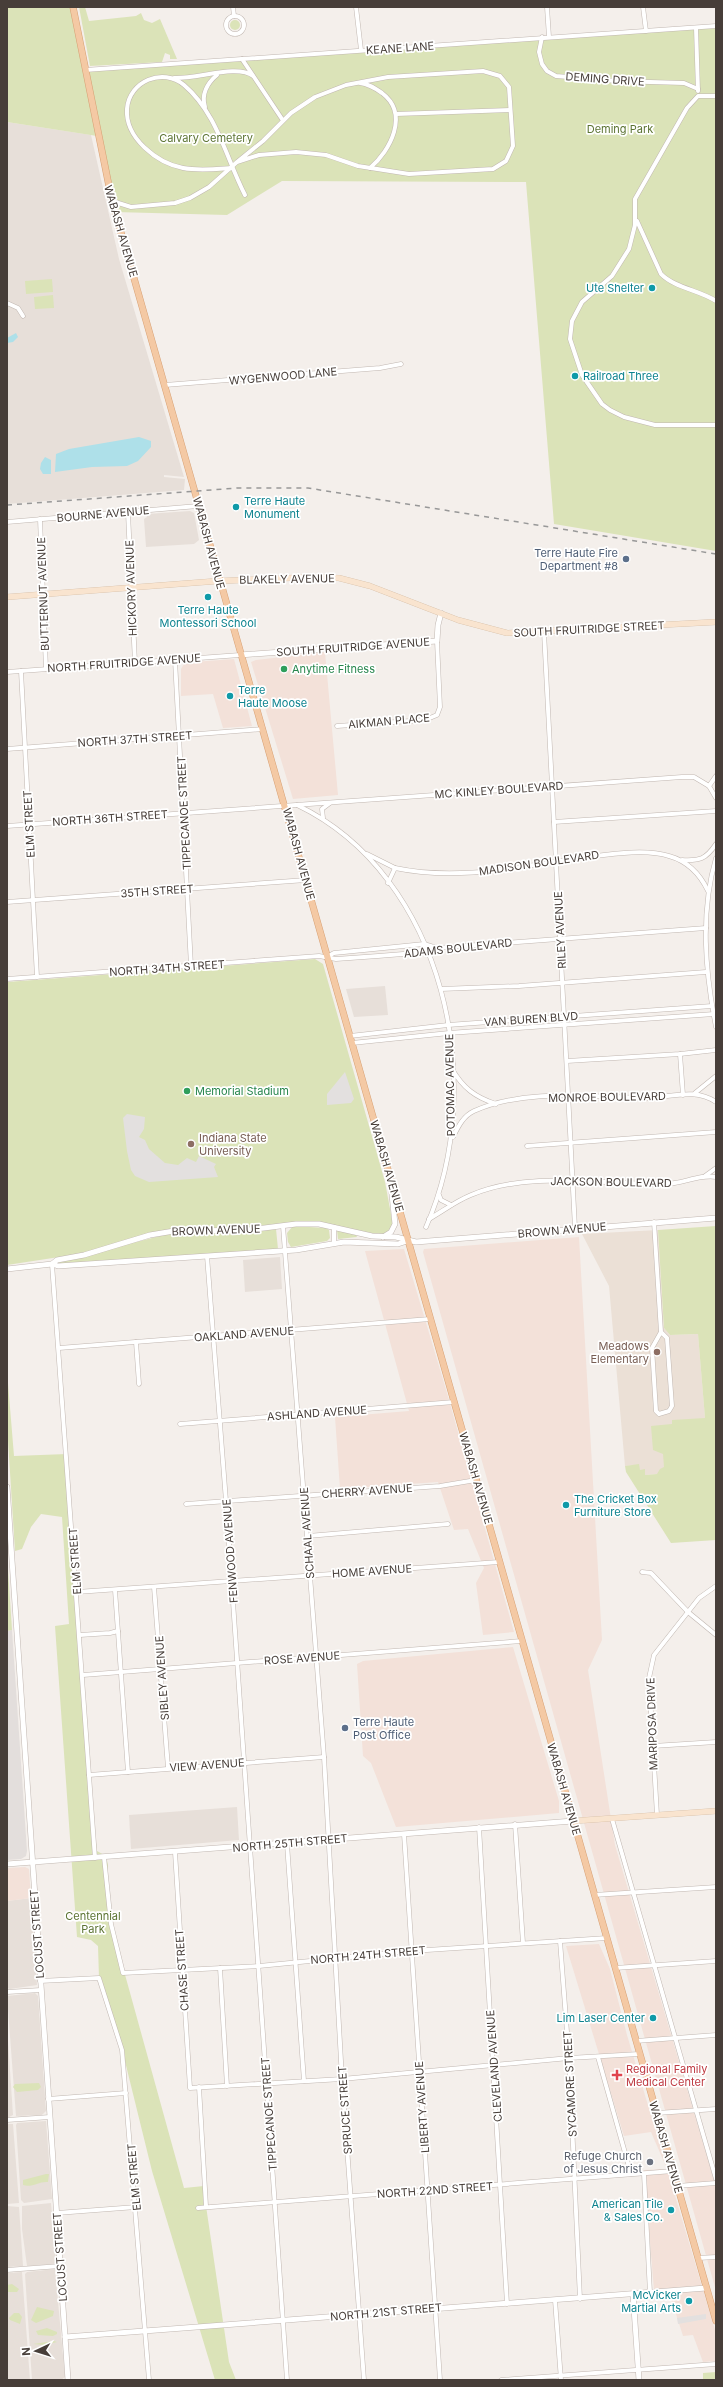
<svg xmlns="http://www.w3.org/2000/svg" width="723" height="2387" font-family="Inter,sans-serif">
<rect width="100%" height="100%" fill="#f4efeb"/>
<!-- residential -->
<g fill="#e7dfd9">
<polygon points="7,122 91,135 119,259 184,477 164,475 164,477 185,479 184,490 7,504"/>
<polygon points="190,511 194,513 199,540 194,544 146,547 144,519 147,517 147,514"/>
<polygon points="385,986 388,1015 354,1017 346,989"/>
<polygon points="280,1257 282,1289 245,1292 243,1260"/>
<polygon points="237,1807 239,1840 131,1849 129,1815"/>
<polygon points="31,1898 37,1985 10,1989 7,1988 7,1901"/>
<polygon points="35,1993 38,1996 46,2111 42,2115 16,2116 7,1996"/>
<polygon points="7,2026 13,2115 7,2118"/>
<polygon points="46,2121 52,2199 24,2203 21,2200 16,2125 17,2123"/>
<polygon points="7,2124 13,2124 19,2203 7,2204"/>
<polygon points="51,2203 56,2261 54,2264 27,2266 22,2229 22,2206"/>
<polygon points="7,2206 19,2207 23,2266 7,2267"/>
<polygon points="55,2269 65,2377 61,2380 32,2380 25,2274 27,2272"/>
<polygon points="22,2272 30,2380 7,2380 7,2273"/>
</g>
<!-- commercial -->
<g fill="#f3e1d9">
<polygon points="325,652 338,795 293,799 251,662 256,660"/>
<polygon points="234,659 252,726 223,728 213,694 181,696 181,669 184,664 193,662"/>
<polygon points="579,1237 602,1640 588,1670 615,1845 716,2187 716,2291 423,1252 424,1249"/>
<polygon points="404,1249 447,1393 514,1632 483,1635 476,1583 484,1568 468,1529 454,1530 438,1482 340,1489 335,1417 409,1411 365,1251"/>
<polygon points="513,1647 559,1801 559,1813 396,1827 371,1763 363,1756 357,1664 363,1661"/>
<polygon points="7,1868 25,1867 29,1869 31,1898 7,1901"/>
<polygon points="599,1944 610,1969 627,2035 716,2333 716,2361 703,2362 693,2335 683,2336 668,2289 654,2290 644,2170 667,2169 651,2132 624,2136 566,1946"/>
</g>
<!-- industrial -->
<polygon fill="#e3dedc" points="12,1630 27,1851 26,1856 21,1859 7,1860 7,1631"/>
<!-- education -->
<polygon fill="#ebe0d6" points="658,1230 664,1328 670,1335 698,1334 705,1418 716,1469 645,1475 639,1470 639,1465 625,1466 609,1286 582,1234"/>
<!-- green -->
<g fill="#dbe3b8">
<polygon points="7,7 73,7 85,69 716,26 716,551 554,524 526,182 282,181 227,215 115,212 97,136 7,122"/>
<polygon points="79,7 85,7 89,21 136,16 141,13 144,20 152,23 160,19 177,59 170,59 170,55 165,53 162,62 90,66"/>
<circle cx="235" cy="25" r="5"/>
<polygon points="52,279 53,292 26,294 25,281"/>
<polygon points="53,295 54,308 35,309 34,297"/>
<polygon points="315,959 323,964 385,1182 393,1225 388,1232 381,1235 316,1222 243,1229 178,1228 79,1254 7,1265 7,982"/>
<polygon points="293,1226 326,1228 329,1230 330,1238 327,1241 291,1247 288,1242 287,1233"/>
<polygon points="716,1226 716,1540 671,1543 626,1472 625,1466 639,1464 640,1470 645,1469 645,1475 657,1474 660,1469 664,1467 663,1454 653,1450 651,1426 672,1424 672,1420 705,1418 698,1334 670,1335 664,1328 658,1230"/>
<polygon points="276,1229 278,1249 56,1264 56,1262 168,1234 245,1233"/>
<polygon points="337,1230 356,1235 357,1237 338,1239"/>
<polygon points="7,1371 14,1456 67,1454 93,1818 97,1851 106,1856 108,1865 106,1885 111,1924 184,2188 204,2186 206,2206 229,2362 236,2380 215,2380 152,2171 120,2041 99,1978 98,1946 91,1940 77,1937 55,1626 69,1624 62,1517 41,1514 31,1527 22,1549 15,1551 7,1425"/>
<polygon points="7,1554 12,1630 7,1631"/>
<polygon points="39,2083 41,2087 38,2090 17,2092 13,2087 15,2084"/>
<path d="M46,2174H49L48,2182C39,2181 32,2188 23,2185V2180Z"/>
<polygon points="12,2284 19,2289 17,2292 7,2292 7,2285"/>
<polygon points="37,2307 54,2311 53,2316 36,2323 31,2320"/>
<polygon points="14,2313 19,2313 22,2317 20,2324 10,2320 9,2318"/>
<polygon points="47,2328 57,2332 57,2334 53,2336 38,2335 36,2331"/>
<polygon points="54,2341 57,2342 45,2345 33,2344"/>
<polygon points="716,2372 716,2380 703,2380 703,2373"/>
</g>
<!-- parking -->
<g fill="#e3e0df">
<polygon points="345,1072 354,1099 351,1103 327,1105 327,1094"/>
<polygon points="127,1114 145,1117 144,1129 139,1137 145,1140 149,1149 165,1163 178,1165 187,1158 196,1162 199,1156 216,1164 214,1167 218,1177 149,1182 135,1176 131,1170 127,1151 123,1118"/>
<polygon points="706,2314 706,2319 678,2324 677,2318"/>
</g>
<!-- water -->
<g fill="#aee0e9">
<polygon points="16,333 18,337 13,342 7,343 7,338"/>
<polygon points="139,437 151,441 151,447 138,461 127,466 92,467 55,472 56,454 69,449"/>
<polygon points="45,457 51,460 51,474 43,474 40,469 41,463"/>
</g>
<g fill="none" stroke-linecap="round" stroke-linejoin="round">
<!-- minor casing -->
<g stroke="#c1b7b1" stroke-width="5">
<g id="minor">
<polyline points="233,7 234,16"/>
<polyline points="356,7 361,50"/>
<polyline points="547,7 549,37"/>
<polyline points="643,7 646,31"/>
<circle cx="235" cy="25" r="9"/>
<polyline points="696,28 698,91"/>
<polyline points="542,37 539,52 542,64 547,71 556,76 616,81 684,83 698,89"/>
<polyline points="242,59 282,119"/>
<polyline points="85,70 716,26"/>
<path d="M174,78C198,79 237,64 253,76"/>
<path d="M360,83C369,84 375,88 382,93C410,114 390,151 370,168"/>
<polyline points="716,96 698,96 687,108 635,199 635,225 629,249 612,276 582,302 572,321 570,339 582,375 602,404 610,410 624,417 655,425 716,425"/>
<path d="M205,107C201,95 207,83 217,75"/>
<polyline points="396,114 510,110"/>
<path d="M232,168C216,169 199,171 183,168C157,163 125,138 127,109C129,81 163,67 184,85C217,113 226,158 245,195"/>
<polyline points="112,201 131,207 175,203 190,198 209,187 237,162 259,155 296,152 326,155 358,166 409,174 493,169 506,161 513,146 509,87 500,76 483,71 388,77 346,85 315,97 291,113 263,141 237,162"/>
<path d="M637,221L661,274C675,288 699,290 716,301"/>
<polyline points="7,303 18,308 23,316"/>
<polyline points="165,385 380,368 401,364"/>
<polyline points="128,513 135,663"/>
<polyline points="40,519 46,669"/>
<polyline points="7,522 198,506"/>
<polyline points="544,632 575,1228"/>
<polyline points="175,660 191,966"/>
<polyline points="21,671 37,977"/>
<polyline points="7,672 240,655"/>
<polyline points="337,726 425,720 437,715 440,707 437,641"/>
<polyline points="7,749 263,729"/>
<polyline points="716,776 709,786 716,798"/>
<path d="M297,805C445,876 489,1085 426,1227"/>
<polyline points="323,818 322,809 330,803"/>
<polyline points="554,822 716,811"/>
<polyline points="7,826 682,777 694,777 709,786"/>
<polyline points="367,854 395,868"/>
<path d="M716,858C700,913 705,971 716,1027"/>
<path d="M682,860C700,861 706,859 716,844"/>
<path d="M388,883L395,868C457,881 518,867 579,858C605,855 644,848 669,856C687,861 700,874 708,891"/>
<polyline points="7,902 306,880"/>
<polyline points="327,957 334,953 424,944 437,948"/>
<polyline points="7,979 319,956 336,959 378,956 428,952 437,948 706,928"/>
<polyline points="441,989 519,986 706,972"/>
<polyline points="350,1036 448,1025 712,1006"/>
<polyline points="352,1043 449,1033 714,1014"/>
<polyline points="680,1054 683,1095"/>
<polyline points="567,1061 680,1054 716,1050"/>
<path d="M452,1069C463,1088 475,1097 496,1104"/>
<polyline points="695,1093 716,1076"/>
<path d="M453,1137C458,1127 463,1116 474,1111C526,1088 589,1097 645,1098C670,1098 694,1087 716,1102"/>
<polyline points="527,1146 716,1132"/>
<polyline points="705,1176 716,1168"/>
<polyline points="439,1195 441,1200 451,1205"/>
<path d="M429,1219C443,1211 456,1201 471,1195C530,1170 604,1185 665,1184C683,1184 699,1174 716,1177"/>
<polyline points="654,1222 661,1332 652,1348 656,1411 659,1414 669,1411 672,1406 667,1338 661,1332"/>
<polyline points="283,1226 324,1757 342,2079 364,2380"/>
<polyline points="334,1227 334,1243"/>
<polyline points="207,1256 226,1501 287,2380"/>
<polyline points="52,1264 95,1858"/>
<polyline points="136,1342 139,1384"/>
<polyline points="59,1348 430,1319"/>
<polyline points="180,1424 454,1402"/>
<polyline points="186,1504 440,1486 476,1480"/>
<polyline points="308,1536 448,1524"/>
<polyline points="642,1572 651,1573 688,1612 716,1635"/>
<polyline points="154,1587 168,1768"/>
<polyline points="115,1590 128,1772"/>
<polyline points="77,1592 499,1562"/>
<polyline points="80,1635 110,1633 118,1631"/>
<polyline points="83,1675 522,1641"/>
<polyline points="653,1746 716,1742"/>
<polyline points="89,1775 324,1757"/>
<polyline points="657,1815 649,1678 654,1655 699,1598 716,1586"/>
<polyline points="612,1819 716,2179"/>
<polyline points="515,1824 523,1943"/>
<polyline points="479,1827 507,2304"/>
<polyline points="404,1834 440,2380"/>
<polyline points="287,1844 304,2081"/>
<polyline points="175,1852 190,2088 342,2079 569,2058 639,2054"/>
<polyline points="104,1857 111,1924 123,1973 259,1966 412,1951 607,1938"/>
<polyline points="594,1895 716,1887"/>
<polyline points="560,1941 569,2058 580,2299"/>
<polyline points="220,1968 227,2086"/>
<polyline points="615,1968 716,1961"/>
<polyline points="40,1981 99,1978 122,2050 149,2380"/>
<polyline points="7,1992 41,1990"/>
<polyline points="636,2041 716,2035"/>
<polyline points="598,2057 631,2174"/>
<polyline points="199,2087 206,2206"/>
<polyline points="48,2099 126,2093"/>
<polyline points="657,2113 716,2109"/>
<polyline points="7,2120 50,2117"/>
<polyline points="644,2174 650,2293"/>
<polyline points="677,2186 716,2183"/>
<polyline points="198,2208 673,2171"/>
<polyline points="57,2213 136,2207"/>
<polyline points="698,2258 716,2257"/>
<polyline points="7,2270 60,2266"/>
<polyline points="555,2300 561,2380"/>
<polyline points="501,2380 716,2364"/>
</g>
</g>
<!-- tertiary casing -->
<g stroke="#c1b7b1" stroke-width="6">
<g id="tertiary">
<polyline points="240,655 437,641 438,625 441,613"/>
<polyline points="383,1237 391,1232 395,1224 391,1185"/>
<polyline points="52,1264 57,1260 84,1255 150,1235 180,1230 240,1231 296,1224 319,1224 372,1236 396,1237 416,1242 716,1218"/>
<polyline points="7,1269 52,1264 58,1266 296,1250 344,1242 398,1244 407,1241"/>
<polyline points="7,1487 68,2380"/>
<polyline points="7,1864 573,1821"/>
<polyline points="633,2294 639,2380"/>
<polyline points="65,2337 706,2288"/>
</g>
</g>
<!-- secondary casing -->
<g stroke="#d1b9a1" stroke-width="6">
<g id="secondary">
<polyline points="7,597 218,581 313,577 339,578 370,586 458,620 507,633 716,622"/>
<polyline points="573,1821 716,1811"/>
</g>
</g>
<!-- primary casing -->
<g stroke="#d7a175" stroke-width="7">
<polyline id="primary" points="73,7 112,201 716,2321"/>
</g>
<!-- minor -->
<use href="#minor" stroke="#fff" stroke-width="4"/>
<!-- tertiary -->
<use href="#tertiary" stroke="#fff" stroke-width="5"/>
<!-- secondary -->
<use href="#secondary" stroke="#f9e4cf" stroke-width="5.5"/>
<!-- primary -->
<use href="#primary" stroke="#f4c9a4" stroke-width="6"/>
<!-- rail -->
<polyline stroke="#989898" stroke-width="1.5" stroke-dasharray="5 5" stroke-linecap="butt" points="7,505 238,488 308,488 716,554"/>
</g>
<!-- markers -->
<g fill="#0f9aa8" stroke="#fff" stroke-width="1.5">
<circle cx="652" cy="288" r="4"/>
<circle cx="575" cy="376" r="4"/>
<circle cx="236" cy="507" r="4"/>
<circle cx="208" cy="597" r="4"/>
<circle cx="230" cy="696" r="4"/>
<circle cx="566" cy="1505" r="4"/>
<circle cx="653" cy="2018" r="4"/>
<circle cx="671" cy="2210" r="4"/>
<circle cx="689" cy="2301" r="4"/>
</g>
<g fill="#5c6f8a" stroke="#fff" stroke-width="1.5">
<circle cx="626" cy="559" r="4"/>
<circle cx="345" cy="1728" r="4"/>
</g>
<g fill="#2e9e5b" stroke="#fff" stroke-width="1.5">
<circle cx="284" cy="669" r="4"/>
<circle cx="187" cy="1091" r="4"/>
</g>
<g fill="#8d6e63" stroke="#fff" stroke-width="1.5">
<circle cx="191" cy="1144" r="4"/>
<circle cx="657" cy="1352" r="4"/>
</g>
<path fill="#e0444e" stroke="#fff" stroke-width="1.5" d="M615 2069h4v4h4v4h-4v4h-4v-4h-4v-4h4z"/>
<circle fill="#6b7280" stroke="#fff" stroke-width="1.5" cx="650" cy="2162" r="4"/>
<g text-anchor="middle" stroke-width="3.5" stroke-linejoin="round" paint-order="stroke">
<!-- street labels -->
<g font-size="11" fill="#473e39" stroke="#fff">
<text transform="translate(400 48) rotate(-4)" y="4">KEANE LANE</text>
<text transform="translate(605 79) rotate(4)" y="4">DEMING DRIVE</text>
<text transform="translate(121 231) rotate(74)" y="4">WABASH AVENUE</text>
<text transform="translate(283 376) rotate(-5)" y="4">WYGENWOOD LANE</text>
<text transform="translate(103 514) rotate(-5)" y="4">BOURNE AVENUE</text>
<text transform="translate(209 543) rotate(75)" y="4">WABASH AVENUE</text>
<text transform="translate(287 579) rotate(-1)" y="4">BLAKELY AVENUE</text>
<text transform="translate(131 588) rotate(-92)" y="4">HICKORY AVENUE</text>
<text transform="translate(43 594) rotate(-92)" y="4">BUTTERNUT AVENUE</text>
<text transform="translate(589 629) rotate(-3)" y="4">SOUTH FRUITRIDGE STREET</text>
<text transform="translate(353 647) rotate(-4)" y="4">SOUTH FRUITRIDGE AVENUE</text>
<text transform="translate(124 663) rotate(-4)" y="4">NORTH FRUITRIDGE AVENUE</text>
<text transform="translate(389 721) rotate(-5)" y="4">AIKMAN PLACE</text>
<text transform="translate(135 739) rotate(-4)" y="4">NORTH 37TH STREET</text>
<text transform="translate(499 790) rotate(-4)" y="4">MC KINLEY BOULEVARD</text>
<text transform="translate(184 813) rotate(-93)" y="4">TIPPECANOE STREET</text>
<text transform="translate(110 818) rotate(-4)" y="4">NORTH 36TH STREET</text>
<text transform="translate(29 824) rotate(-93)" y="4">ELM STREET</text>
<text transform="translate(299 854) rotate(75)" y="4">WABASH AVENUE</text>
<text transform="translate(539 863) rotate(-8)" y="4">MADISON BOULEVARD</text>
<text transform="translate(157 891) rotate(-4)" y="4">35TH STREET</text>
<text transform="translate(560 930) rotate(-93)" y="4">RILEY AVENUE</text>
<text transform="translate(458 948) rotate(-6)" y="4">ADAMS BOULEVARD</text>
<text transform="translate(167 968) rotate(-4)" y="4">NORTH 34TH STREET</text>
<text transform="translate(531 1019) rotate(-4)" y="4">VAN BUREN BLVD</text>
<text transform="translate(450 1085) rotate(-91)" y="4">POTOMAC AVENUE</text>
<text transform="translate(607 1097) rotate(-1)" y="4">MONROE BOULEVARD</text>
<text transform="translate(387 1166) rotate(74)" y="4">WABASH AVENUE</text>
<text transform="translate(611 1182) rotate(1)" y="4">JACKSON BOULEVARD</text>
<text transform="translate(216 1230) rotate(-2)" y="4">BROWN AVENUE</text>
<text transform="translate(562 1230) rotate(-5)" y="4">BROWN AVENUE</text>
<text transform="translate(244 1334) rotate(-4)" y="4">OAKLAND AVENUE</text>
<text transform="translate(317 1413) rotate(-4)" y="4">ASHLAND AVENUE</text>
<text transform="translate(476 1478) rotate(74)" y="4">WABASH AVENUE</text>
<text transform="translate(367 1491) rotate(-4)" y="4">CHERRY AVENUE</text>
<text transform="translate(307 1533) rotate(-94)" y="4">SCHAAL AVENUE</text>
<text transform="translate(230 1551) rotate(-94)" y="4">FENWOOD AVENUE</text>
<text transform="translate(75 1561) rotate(-94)" y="4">ELM STREET</text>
<text transform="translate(372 1571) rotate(-4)" y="4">HOME AVENUE</text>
<text transform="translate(302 1658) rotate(-4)" y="4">ROSE AVENUE</text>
<text transform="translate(162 1678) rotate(-94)" y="4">SIBLEY AVENUE</text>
<text transform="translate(652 1724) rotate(-92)" y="4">MARIPOSA DRIVE</text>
<text transform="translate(207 1765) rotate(-4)" y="4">VIEW AVENUE</text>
<text transform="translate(564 1789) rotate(74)" y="4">WABASH AVENUE</text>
<text transform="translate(290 1843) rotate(-5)" y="4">NORTH 25TH STREET</text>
<text transform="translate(37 1934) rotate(-94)" y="4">LOCUST STREET</text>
<text transform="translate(368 1955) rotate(-5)" y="4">NORTH 24TH STREET</text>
<text transform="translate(182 1970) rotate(-94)" y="4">CHASE STREET</text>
<text transform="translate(494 2066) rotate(-94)" y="4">CLEVELAND AVENUE</text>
<text transform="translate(570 2084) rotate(-93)" y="4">SYCAMORE STREET</text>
<text transform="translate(422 2107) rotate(-94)" y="4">LIBERTY AVENUE</text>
<text transform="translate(345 2110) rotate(-94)" y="4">SPRUCE STREET</text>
<text transform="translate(269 2114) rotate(-94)" y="4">TIPPECANOE STREET</text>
<text transform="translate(666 2147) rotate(74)" y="4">WABASH AVENUE</text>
<text transform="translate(134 2177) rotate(-95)" y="4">ELM STREET</text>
<text transform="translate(435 2190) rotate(-4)" y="4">NORTH 22ND STREET</text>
<text transform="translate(60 2257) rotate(-94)" y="4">LOCUST STREET</text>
<text transform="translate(386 2312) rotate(-5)" y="4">NORTH 21ST STREET</text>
</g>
<!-- park labels -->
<g font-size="11" fill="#5b7332" stroke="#fff">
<text x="620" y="133">Deming Park</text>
<text x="206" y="142">Calvary Cemetery</text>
<text x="93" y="1920">Centennial<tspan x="93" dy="13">Park</tspan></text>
</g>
<!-- culture labels -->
<g font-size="11" fill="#0d838f" stroke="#fff" text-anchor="end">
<text x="644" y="292">Ute Shelter</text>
<text x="583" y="380" text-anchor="start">Railroad Three</text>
<text x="244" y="505" text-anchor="start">Terre Haute<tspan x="244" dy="13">Monument</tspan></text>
<text x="208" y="614" text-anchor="middle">Terre Haute<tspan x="208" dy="13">Montessori School</tspan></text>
<text x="238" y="694" text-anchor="start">Terre<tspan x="238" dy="13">Haute Moose</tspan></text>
<text x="574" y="1503" text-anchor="start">The Cricket Box<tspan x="574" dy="13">Furniture Store</tspan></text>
<text x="645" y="2022">Lim Laser Center</text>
<text x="663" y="2208">American Tile<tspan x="663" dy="13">&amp; Sales Co.</tspan></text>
<text x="681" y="2299">McVicker<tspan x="681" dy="13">Martial Arts</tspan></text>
</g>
<!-- service labels -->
<g font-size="11" fill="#4e5e75" stroke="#fff" text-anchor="end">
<text x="618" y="557">Terre Haute Fire<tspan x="618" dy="13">Department #8</tspan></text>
<text x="353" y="1726" text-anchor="start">Terre Haute<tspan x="353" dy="13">Post Office</tspan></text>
</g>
<!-- leisure labels -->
<g font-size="11" fill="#27864d" stroke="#fff" text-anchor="start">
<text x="292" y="673">Anytime Fitness</text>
<text x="195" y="1095">Memorial Stadium</text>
</g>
<!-- education labels -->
<g font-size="11" fill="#785e54" stroke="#fff" text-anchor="start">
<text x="199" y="1142">Indiana State<tspan x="199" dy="13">University</tspan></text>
<text x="649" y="1350" text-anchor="end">Meadows<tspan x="649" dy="13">Elementary</tspan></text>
</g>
<!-- health labels -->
<g font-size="11" fill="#be3a42" stroke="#fff" text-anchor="start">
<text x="626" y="2073">Regional Family<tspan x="626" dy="13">Medical Center</tspan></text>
</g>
<!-- worship labels -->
<g font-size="11" fill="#5b616d" stroke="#fff" text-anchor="end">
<text x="642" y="2160">Refuge Church<tspan x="642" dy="13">of Jesus Christ</tspan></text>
</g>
</g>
<!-- border -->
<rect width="723" height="2387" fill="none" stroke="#473e39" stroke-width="16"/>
<!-- north arrow -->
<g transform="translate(36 2351) rotate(266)" stroke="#ffffff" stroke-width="3" paint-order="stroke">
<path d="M0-3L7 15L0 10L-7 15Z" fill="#473e39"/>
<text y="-6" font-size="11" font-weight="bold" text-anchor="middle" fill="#473e39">N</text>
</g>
</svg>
